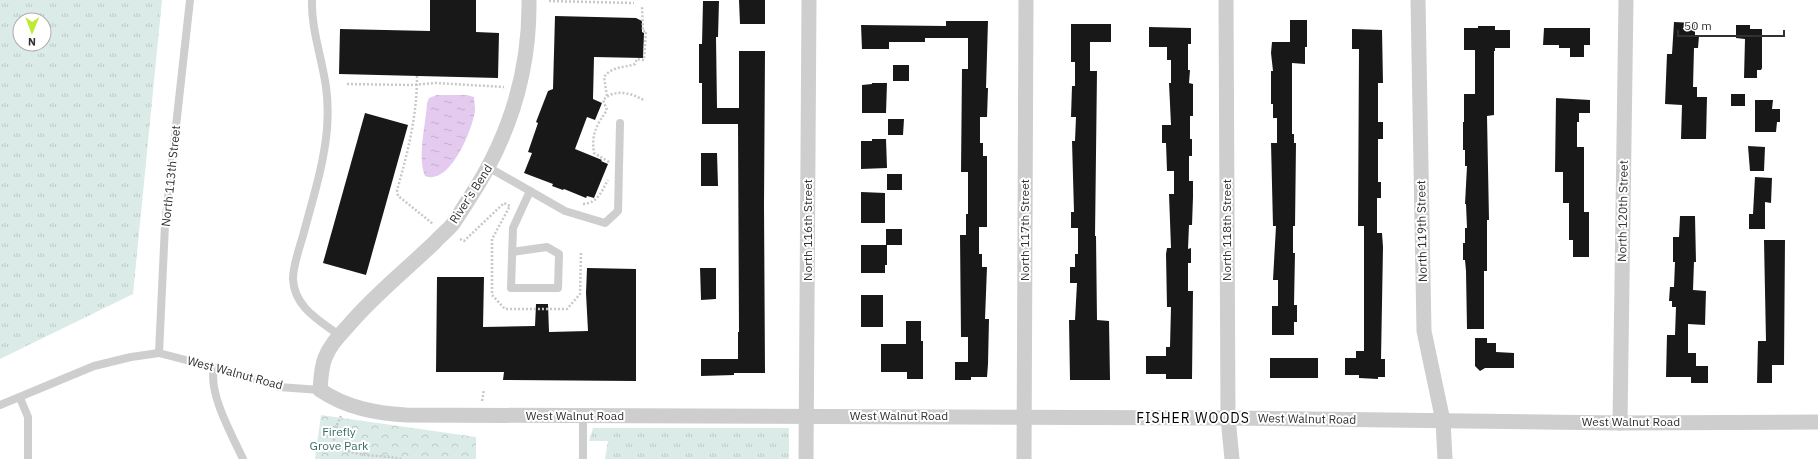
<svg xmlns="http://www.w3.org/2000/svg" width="1818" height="459" font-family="'IBM Plex Sans',sans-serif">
<defs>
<pattern id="grass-tufts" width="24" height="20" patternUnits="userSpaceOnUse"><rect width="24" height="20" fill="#dbebe7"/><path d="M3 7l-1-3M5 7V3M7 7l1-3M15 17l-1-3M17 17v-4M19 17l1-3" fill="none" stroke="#bccac7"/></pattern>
<pattern id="park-crowns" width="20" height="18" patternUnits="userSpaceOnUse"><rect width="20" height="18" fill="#dbebe7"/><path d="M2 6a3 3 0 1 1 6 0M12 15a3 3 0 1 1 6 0" fill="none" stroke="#bccac7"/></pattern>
<pattern id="water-ripples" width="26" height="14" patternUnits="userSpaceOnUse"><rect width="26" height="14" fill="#e3caee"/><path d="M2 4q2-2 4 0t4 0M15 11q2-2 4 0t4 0" fill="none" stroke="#c3aecd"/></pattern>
</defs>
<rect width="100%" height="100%" fill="#fff"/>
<!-- grass -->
<g fill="url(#grass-tufts)" fill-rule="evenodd">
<path d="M0,0H162L133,294L0,359ZM20,20H44V44H20Z"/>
<polygon points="593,428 789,428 789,459 605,459 608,441 589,441"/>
</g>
<!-- park -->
<polygon fill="url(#park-crowns)" points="321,415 476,437 476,459 315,459"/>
<!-- water -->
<path fill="url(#water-ripples)" d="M437,95H467L474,97C474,101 475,106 475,110C473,129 450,186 425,176C417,155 426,125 427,103L429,98Z"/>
<!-- building -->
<g fill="#181818">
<polygon points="430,0 476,0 476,32 499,33 498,78 339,74 340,29 430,31"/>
<polygon points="739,0 765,0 765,24 740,24"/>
<polygon points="703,1 719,1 718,37 716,37 717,108 739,108 739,51 765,51 764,205 765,373 734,373 734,375 701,376 701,359 738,359 738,332 739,332 738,124 702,124 702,83 699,83 699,44 702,44"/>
<polygon points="555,16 636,18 642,21 642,32 644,33 643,58 594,57 593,99 602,103 595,120 587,117 575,149 602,160 601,161 608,164 594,198 587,196 586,198 564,189 563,190 552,186 553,184 524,173 532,153 528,152 538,123 536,122 548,91 553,89"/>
<polygon points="1290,20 1307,20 1307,47 1305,47 1305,64 1292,63 1292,134 1294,134 1294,143 1296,143 1295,226 1293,226 1293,253 1295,253 1294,305 1297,305 1297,322 1294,322 1294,335 1272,335 1272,306 1278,306 1278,280 1273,280 1276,226 1273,226 1271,143 1277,143 1277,118 1273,118 1273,104 1271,104 1271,71 1273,71 1271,53 1272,42 1290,42"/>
<polygon points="946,21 988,21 986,88 988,88 987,117 980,117 980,143 983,143 983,156 987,156 987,227 979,227 979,254 982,254 982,267 987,267 985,319 989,319 988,364 987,377 971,377 971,380 955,380 955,362 968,362 968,337 961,337 960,235 966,235 966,214 968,214 968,172 961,172 962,69 968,69 968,38 925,38 925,42 889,42 889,49 862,49 861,25 946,26"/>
<polygon points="1674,22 1695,23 1695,36 1699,36 1698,48 1694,48 1693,87 1697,87 1697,97 1707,97 1706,139 1681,139 1682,105 1665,104 1667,54 1672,54"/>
<polygon points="1071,24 1111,24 1111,42 1090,42 1090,71 1097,71 1095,236 1096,236 1097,320 1109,321 1110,380 1070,380 1069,320 1075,320 1077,283 1070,283 1070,267 1075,267 1075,254 1078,254 1078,228 1071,228 1071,212 1074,212 1072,141 1075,141 1076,117 1071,117 1072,86 1075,86 1075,62 1071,62"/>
<polygon points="1736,25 1750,25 1750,29 1762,29 1762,68 1761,70 1757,70 1757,78 1744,78 1745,39 1736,38"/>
<polygon points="1478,26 1495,26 1495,30 1510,30 1510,48 1495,48 1495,51 1494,51 1494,115 1487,116 1489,220 1487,220 1487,271 1484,271 1484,329 1467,329 1466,271 1465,260 1463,260 1463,243 1465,243 1465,228 1467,228 1466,204 1465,204 1467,166 1465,166 1465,150 1463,150 1463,122 1464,122 1464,94 1475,94 1475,50 1464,50 1464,28 1478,28"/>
<polygon points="1149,27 1191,28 1191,44 1188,44 1188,70 1190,70 1189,83 1193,84 1193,116 1190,116 1190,139 1192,139 1192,156 1189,156 1189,181 1193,181 1193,197 1192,225 1189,225 1188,249 1191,248 1191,263 1188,263 1188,291 1193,291 1192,379 1166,379 1166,374 1146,374 1146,356 1166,356 1166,347 1170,347 1171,307 1167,307 1166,254 1167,248 1171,248 1169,194 1174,194 1174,171 1167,171 1166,143 1162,143 1162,125 1171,125 1169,83 1171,83 1171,60 1167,60 1167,47 1149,47"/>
<polygon points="1544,28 1590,28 1590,45 1584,45 1584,57 1570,57 1570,48 1559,48 1559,45 1543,45"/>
<polygon points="1352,29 1382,30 1383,83 1378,83 1378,122 1383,122 1383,139 1378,139 1378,182 1381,182 1381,198 1377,198 1377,233 1382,233 1383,247 1381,359 1385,359 1385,377 1378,377 1378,379 1359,378 1359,375 1345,375 1345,358 1356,358 1356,351 1364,351 1364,226 1358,226 1359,49 1352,49"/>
<rect x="893" y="65" width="16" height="16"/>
<polygon points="872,83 887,83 886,113 862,113 862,85 872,84"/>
<rect x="1731" y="94" width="14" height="12"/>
<polygon points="1556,98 1590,100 1590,113 1579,113 1579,122 1577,122 1577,147 1584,147 1584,212 1589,212 1589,257 1573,257 1573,240 1569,240 1569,203 1563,203 1563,172 1555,172"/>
<polygon points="1755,100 1773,100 1772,109 1780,109 1780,122 1777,122 1776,132 1755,132"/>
<polygon points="365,113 408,125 366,275 323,263"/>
<polygon points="888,119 904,119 903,135 888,135"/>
<polygon points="872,139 886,139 887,168 861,169 861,141 872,141"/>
<polygon points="1748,146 1765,147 1764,171 1750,171"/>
<polygon points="701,153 717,153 718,186 701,186"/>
<rect x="887" y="174" width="15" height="16"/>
<polygon points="1755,177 1772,178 1771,203 1765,202 1765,229 1749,229 1749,214 1753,214"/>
<polygon points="861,192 885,193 885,223 861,223"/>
<polygon points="1680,216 1695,216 1696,262 1694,262 1693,290 1706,291 1705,325 1688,324 1688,353 1696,353 1696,366 1708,366 1708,383 1691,383 1691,377 1666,377 1667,335 1675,335 1676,307 1672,307 1672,301 1669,301 1670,287 1674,287 1675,262 1673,262 1673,237 1679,237"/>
<polygon points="886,229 902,229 902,245 887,245 887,265 885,265 885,273 861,273 861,245 886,245"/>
<polygon points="1764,240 1785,240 1784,365 1772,365 1772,383 1757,383 1758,341 1766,341"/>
<polygon points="587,268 636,269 636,381 503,380 504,372 436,372 437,277 484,277 483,327 535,326 536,304 548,304 549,332 588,331 586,293"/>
<polygon points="700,268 716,268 716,299 701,300"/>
<rect x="861" y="295" width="22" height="32"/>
<polygon points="906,321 921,321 921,341 923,341 923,379 907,379 907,372 881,372 881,344 906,344"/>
<polygon points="1475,338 1487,338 1487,343 1496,343 1496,352 1514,353 1514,368 1485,368 1480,371 1475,366"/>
<rect x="1270" y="358" width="48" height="20"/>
</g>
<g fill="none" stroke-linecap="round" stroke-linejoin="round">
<!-- path -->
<g stroke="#c8c8c8" stroke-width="2.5" stroke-dasharray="2 2" stroke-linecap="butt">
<polyline points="549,1 634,3"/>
<path d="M417,76C417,116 408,152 397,190L398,196L402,199L433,224"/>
<polyline points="347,84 411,85 436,83 504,87"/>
<path d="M607,96L604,77C612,66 624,68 635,64L637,59L644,60L646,31H643L642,6"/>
<path d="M609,162L594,153C591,133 597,125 607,110L603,100C615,88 632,93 645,101"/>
<path d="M583,204C598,203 601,192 608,180"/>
<polyline points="460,239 464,241 504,203 510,206 492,239 492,295 505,309 567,309 580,294 581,253"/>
<polyline points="482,401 484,389"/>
<path d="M341,416C339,421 335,428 334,433C328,459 385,454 401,459"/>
</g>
<!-- lane -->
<g stroke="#cecece" stroke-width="8">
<path d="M312,0C311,29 322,58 326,87C328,101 328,115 327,129C324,164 313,198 304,232C300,247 293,264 293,279C294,307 320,321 339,335"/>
<polyline points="488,167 565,211 605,223 618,211 620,123"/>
<polyline points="512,252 547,247 559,254 558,288 511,288 513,228 530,191"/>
<polyline points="159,353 165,225 190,0"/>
<path d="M214,368C208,393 232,435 243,459"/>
<polyline points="20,398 28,417 28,459"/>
<polyline points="0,405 94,366 131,357 159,353 228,371 279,387 320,390"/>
<polyline points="583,459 583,416"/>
</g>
<!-- street -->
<g stroke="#cecece" stroke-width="15">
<path d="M529,0C530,72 508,140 469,199C463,208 458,217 452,225C447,231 440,236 435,242C406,270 374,295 348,326C339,336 330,345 325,358C321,368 321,379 320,390C347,408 375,413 406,415L1228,418L1620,423L1818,422"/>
<polyline points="1226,0 1228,418 1232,459"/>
<polyline points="1418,0 1424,331 1443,421 1445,459"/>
<polyline points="1620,423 1626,0"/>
<polyline points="806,459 809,0"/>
<polyline points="1024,459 1026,0"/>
</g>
</g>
<g text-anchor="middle" stroke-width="4" stroke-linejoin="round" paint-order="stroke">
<!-- street labels -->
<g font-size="12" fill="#313131" stroke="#fff">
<text transform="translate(171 176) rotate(-84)" y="4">North 113th Street</text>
<text transform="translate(471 194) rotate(-57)" y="4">River's Bend</text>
<text transform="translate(1623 211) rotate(-89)" y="4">North 120th Street</text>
<text transform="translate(808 230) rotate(-90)" y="4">North 116th Street</text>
<text transform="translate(1025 230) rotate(-90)" y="4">North 117th Street</text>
<text transform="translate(1227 230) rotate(-90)" y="4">North 118th Street</text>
<text transform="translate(1422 231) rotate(-91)" y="4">North 119th Street</text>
<text transform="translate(235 373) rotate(15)" y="4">West Walnut Road</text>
<text x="575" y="420">West Walnut Road</text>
<text x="899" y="420">West Walnut Road</text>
<text transform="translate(1307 419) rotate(1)" y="4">West Walnut Road</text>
<text x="1631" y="426">West Walnut Road</text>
</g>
<!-- park labels -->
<g font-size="12" fill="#3c6e67" stroke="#fff">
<text x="339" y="436">Firefly<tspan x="339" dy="14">Grove Park</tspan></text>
</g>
<!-- quarter labels -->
<g font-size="14" letter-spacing="1" fill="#000" stroke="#fff">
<text x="1193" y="423">FISHER WOODS</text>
</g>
</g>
<!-- north arrow -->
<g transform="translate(32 32) rotate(181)"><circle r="19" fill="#ffffff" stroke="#adadad"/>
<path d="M0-3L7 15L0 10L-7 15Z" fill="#beeb2f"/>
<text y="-6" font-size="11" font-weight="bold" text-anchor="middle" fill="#313131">N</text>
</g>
<!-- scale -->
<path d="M1678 30v6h106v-6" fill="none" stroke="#313131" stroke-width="2"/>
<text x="1684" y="30" font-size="12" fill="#313131" stroke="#ffffff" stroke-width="3" paint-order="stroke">50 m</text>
</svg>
